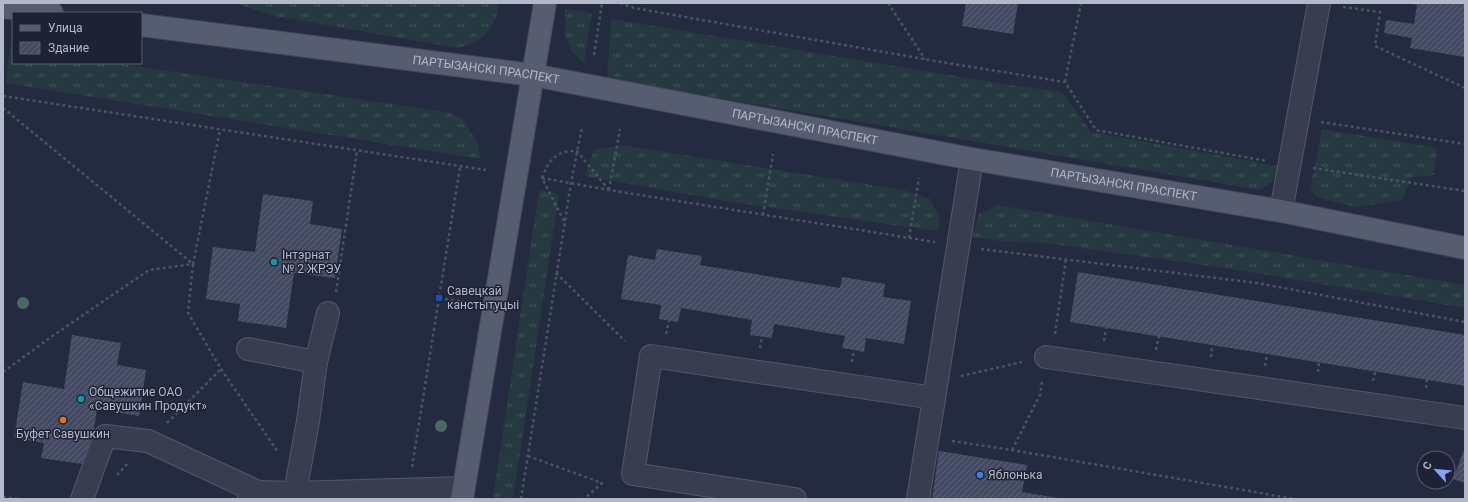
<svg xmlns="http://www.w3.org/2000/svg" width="1468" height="502" font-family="Roboto,sans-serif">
<defs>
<pattern id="grass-tufts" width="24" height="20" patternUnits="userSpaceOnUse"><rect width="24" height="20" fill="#263941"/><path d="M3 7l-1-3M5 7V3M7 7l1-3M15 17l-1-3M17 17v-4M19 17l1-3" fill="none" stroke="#43545b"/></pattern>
<pattern id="building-hatch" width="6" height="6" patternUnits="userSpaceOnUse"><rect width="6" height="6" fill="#434a62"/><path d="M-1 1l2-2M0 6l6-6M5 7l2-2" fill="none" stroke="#5c6277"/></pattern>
</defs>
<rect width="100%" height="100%" fill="#242b40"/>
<!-- grass -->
<g fill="url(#grass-tufts)">
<path d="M235,3H499C498,18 489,35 475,42C470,45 463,46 457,48L275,16Z"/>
<polygon points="565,9 592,13 584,63 572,52 565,34"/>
<polygon points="611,19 997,83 1062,92 1091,132 1283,167 1274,180 1260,190 607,79"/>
<polygon points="10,47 13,48 13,63 115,63 452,113 463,120 477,142 481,159 6,83"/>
<polygon points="1322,129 1437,148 1434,175 1411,177 1402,200 1356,207 1320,198 1312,192 1311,184"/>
<polygon points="621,145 903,190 930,199 940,218 937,231 725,201 585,176 594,150"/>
<polygon points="539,190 559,194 513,499 493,499"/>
<polygon points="998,205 1465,285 1465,308 1225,268 1045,243 1007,242 972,237 979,214"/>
</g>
<!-- building -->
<g fill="url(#building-hatch)">
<polygon points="966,3 1018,3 1013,34 962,26"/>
<polygon points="1408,3 1465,3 1465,57 1410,48 1412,38 1384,33 1386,20 1414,24 1417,5"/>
<polygon points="263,194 313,201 310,224 342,229 335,278 294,273 286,328 238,321 240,304 206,299 213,247 255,252"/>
<polygon points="657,249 702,256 700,265 840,288 842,277 885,284 883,297 911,301 904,344 866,338 864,352 854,350 842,348 845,336 774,324 772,338 750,335 752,320 681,308 678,322 659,319 661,305 621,299 628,255 655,260"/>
<polygon points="1078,272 1465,335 1465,386 1070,322"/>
<polygon points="72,335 121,343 117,365 146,370 139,416 97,409 88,465 41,458 44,443 14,438 23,382 64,389"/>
<polygon points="1464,450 1465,451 1465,483 1453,479"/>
<polygon points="939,451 1027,465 1022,492 1064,499 932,499"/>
</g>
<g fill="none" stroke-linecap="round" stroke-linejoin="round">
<!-- minor casing -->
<g stroke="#53596a" stroke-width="24">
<g id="minor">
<polyline points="1281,211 1319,3"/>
<polyline points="248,349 316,362"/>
<polyline points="1046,357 1465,418"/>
<polyline points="295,493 308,421 316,362 328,313"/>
<polyline points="82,499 105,436 148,441 258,492"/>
<polyline points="249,499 258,492 295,493 463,488"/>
<polyline points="795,499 633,474 651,356 934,398"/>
<polyline points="918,499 972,159"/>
</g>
</g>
<!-- major casing -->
<g stroke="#414759" stroke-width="24">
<g id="major">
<polyline points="3,7 52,13"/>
<path id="s1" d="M141,25L533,75L972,159L1281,211L1465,248"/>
<polyline points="462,499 545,3"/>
</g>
</g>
<!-- path -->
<g stroke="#44565e" stroke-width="2.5" stroke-dasharray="3 3" stroke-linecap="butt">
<polyline points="620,3 634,8 935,61 1065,82 1096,130 1267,161"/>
<polyline points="888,3 925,59"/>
<polyline points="1343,7 1380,12 1375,46 1465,88"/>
<polyline points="594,55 602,3"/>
<polyline points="1065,82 1081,3"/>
<polyline points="3,96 486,170"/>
<polyline points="3,108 193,264 188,313 221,369 278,452"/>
<polyline points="1321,122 1465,144"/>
<polyline points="1313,168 1465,191"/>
<polyline points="542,178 609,190 935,242"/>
<polyline points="609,190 620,129"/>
<polyline points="763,215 773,154"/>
<path d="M564,221L542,178C548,161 557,150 577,151L609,190"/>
<polyline points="909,238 919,178"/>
<polyline points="981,249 1257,283 1465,322"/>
<polyline points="556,273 625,341"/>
<polyline points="336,292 357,151"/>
<polyline points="439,298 470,303"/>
<polyline points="666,334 669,321"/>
<polyline points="1055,334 1066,259"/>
<polyline points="1104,341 1106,328"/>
<polyline points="760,348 762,336"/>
<polyline points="1156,350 1159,336"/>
<polyline points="1211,357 1212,345"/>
<polyline points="852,362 854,350"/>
<polyline points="1265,366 1267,354"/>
<polyline points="3,372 51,337 149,270 193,264 220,130"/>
<polyline points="1318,372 1319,362"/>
<polyline points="961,376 1022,362"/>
<polyline points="1373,381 1375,372"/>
<polyline points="1426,388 1427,380"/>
<polyline points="167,423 221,369"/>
<polyline points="952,441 1012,450 1295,499"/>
<polyline points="1012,450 1040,395 1042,381"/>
<polyline points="528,456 602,483 584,499"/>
<polyline points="412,467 460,167"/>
<polyline points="117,475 129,462"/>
<polyline points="3,497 18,499"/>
<polyline points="521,499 571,183 582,127"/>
</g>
<!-- minor -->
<use href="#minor" stroke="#383e50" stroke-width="22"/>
<!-- major -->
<use href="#major" stroke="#565d70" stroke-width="22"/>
</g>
<!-- trees -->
<g fill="#4a6962">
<circle cx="23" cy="303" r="6"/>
<circle cx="441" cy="426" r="6"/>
</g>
<!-- markers -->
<g fill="#0f9aa8" stroke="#1d2335" stroke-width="1.5">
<circle cx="274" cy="262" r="4"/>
<circle cx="81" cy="399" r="4"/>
</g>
<rect fill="#1a4fb4" stroke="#1d2335" stroke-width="1.5" x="435" y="294" width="8" height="8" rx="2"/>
<circle fill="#e8710a" stroke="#1d2335" stroke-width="1.5" cx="63" cy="420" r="4"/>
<circle fill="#3f7fe0" stroke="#1d2335" stroke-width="1.5" cx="980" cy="475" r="4"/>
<g text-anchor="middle" stroke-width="3" stroke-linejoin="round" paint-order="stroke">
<!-- street labels -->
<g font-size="12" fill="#b4b9ca" stroke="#1d2335">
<text dy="4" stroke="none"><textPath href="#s1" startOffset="348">ПАРТЫЗАНСКІ ПРАСПЕКТ</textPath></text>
<text dy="4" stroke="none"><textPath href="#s1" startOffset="672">ПАРТЫЗАНСКІ ПРАСПЕКТ</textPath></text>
<text dy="4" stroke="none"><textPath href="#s1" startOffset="996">ПАРТЫЗАНСКІ ПРАСПЕКТ</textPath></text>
</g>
<!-- poi labels -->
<g font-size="12" fill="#b4b9ca" stroke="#1d2335" text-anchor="start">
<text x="282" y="259">Інтэрнат<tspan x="282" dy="14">№ 2 ЖРЭУ</tspan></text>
<text x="447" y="295">Савецкай<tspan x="447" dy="14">канстытуцыі</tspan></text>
<text x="89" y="396">Общежитие ОАО<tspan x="89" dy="14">«Савушкин Продукт»</tspan></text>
<text x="63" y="438" text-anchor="middle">Буфет Савушкин</text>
<text x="988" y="479">Яблонька</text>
</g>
</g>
<!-- border -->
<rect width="1468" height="502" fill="none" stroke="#b4b9ca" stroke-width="8"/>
<!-- legend -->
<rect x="12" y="12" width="130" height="52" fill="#1d2335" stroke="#595f71"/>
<rect x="20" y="25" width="20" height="6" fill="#565d70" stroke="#595f71"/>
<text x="48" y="32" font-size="12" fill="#b4b9ca">Улица</text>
<rect x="20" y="42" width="20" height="12" fill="url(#building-hatch)" stroke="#595f71"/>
<text x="48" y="52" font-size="12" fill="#b4b9ca">Здание</text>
<!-- north arrow -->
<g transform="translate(1436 470) rotate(297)"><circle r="19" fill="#1d2335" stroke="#595f71"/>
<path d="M0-3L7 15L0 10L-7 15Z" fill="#88a2fc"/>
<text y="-6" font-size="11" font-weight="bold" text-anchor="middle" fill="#b4b9ca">С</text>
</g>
</svg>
